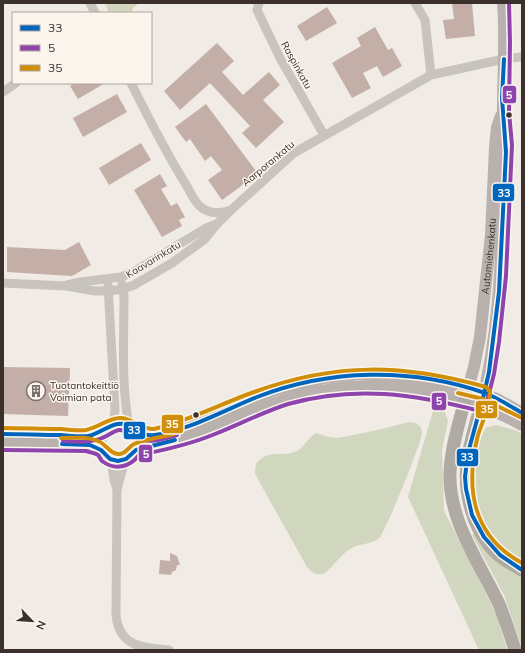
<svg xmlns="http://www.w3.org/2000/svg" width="525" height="653" font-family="Mulish,sans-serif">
<rect width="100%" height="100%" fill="#f0ebe5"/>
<!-- green -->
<g fill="#d1d6bf">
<polygon points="105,3 139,3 133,8 131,13 109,13"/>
<polygon points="435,404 444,409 448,421 442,450 444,511 497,616 507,650 479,650 408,497"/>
<path d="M409,422C415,422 421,424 422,432C423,440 387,527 380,537C373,544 363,543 354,547C342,552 335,565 325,573C317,576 312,573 307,567L260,483L255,473L256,464C268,448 282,458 297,451C305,447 308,437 316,433L329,437L338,438L378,430Z"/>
<path d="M496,425L515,430L522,434V563C490,551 478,517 475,485C475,479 473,473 474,467C475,453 480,440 485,428Z"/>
<polygon points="475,533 506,568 522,577 522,648 504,595 472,535"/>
</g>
<!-- building -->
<g fill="#c3afa7">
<polygon points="452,3 472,3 475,36 446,39 443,20 454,19"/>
<polygon points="327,7 337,23 306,41 297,26"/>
<polygon points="375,27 388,50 392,48 402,66 383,77 377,66 363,73 371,88 352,98 332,63 361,46 357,38"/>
<polygon points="217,43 234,61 222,72 243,95 269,72 280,85 263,100 284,122 256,148 242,133 250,126 210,83 180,110 164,91"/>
<polygon points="75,83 105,83 78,99 70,86"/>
<polygon points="117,94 127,112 83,137 73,118"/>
<polygon points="206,104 256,171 240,187 222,200 208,180 222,170 211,156 205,161 190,139 186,142 175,127"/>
<polygon points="141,143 151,160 109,185 99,168"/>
<polygon points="160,174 167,186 161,189 171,206 177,203 185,217 179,220 182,226 162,237 134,190"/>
<polygon points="79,242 91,265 72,276 7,272 7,247 65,250"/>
<polygon points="3,367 70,368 68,416 3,414"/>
<polygon points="170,553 177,556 180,565 177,565 176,570 172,572 171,575 159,574 160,560 170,561"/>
</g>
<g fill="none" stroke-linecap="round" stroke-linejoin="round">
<!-- minor -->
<g stroke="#c9c3be" stroke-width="9">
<polyline points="90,3 95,13"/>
<polyline points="259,3 257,10 280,58 324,135"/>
<polyline points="415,3 425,20 431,75"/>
<path d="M131,83C148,117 165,151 185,183C190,191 194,202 202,208C211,214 221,214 231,210L294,153L431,75L504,59L522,57"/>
<polyline points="3,92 16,83"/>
<polyline points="3,283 66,286 95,291 109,291 123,289 134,285 172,263 205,239 217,224 230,211"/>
<path d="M122,284L124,296C124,339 121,384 129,426"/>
<polyline points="67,285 80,282 121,277 135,271 206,228 217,224"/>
<polyline points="108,285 115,410 113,425"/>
<path d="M111,459L114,480L117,489L116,615C119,647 143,648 169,650"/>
<polyline points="117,489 125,460"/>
</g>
<!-- major -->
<g stroke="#b8b1ad" stroke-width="12">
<path id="s1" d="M466,396L474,367L480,337L491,235L495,147L497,127L501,116"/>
<path d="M481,405C503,320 501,232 506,145C505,133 503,120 503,108C503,73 506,38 503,3"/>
<circle cx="119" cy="442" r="19"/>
<polyline points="135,431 151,435 159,434 207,419 273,391 324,378 358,374 410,377 468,388 497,399 522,413"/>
<polyline points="3,434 84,436 103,431"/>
<polyline points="3,444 87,445 102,450"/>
<path d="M136,450C162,445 189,438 214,428C235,420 255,410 276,403C299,395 325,389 350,387C406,383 473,397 522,425"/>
</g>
<!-- highway -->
<g stroke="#afaaa4" stroke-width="13">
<path d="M465,400C459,423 451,448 450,472C448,520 479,562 499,604C505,619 510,634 515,650"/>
<path d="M481,405C476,422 471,439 468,456C462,490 472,529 496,553C503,560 513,565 522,570"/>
</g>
<!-- bus-1 casing -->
<g stroke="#fbf5ee" stroke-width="7">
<g id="bus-1">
<polyline points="504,59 502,98 506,152 499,292 489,372 484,394 468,453 465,477 466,489 472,515 484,537 500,555 522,570"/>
<path d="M3,434C22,434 41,435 60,435C69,436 79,437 88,436C98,434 109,425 118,424C126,423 129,427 135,431C140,434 149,436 155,435C187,431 227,409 257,397C329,369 411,367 485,393C498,398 510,406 522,413"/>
<polyline points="62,444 90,445 101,450 110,459 118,461 126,459 136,450 175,440"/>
</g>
</g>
<!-- bus-2 casing -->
<g stroke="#fbf5ee" stroke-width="7">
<g id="bus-2">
<path d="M63,441C76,442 90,443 102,438C108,436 113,431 119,430C125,429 129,436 135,438C149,444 163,439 177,435"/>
<path d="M3,450L86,451C89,452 96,453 98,455C100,457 100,459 102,461C115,471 130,467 139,455C165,450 191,444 215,434C240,424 263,412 288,404C355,385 414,394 480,411L485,409L494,374L499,342L506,276L512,145L509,112L510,42L509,3"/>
</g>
</g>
<!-- bus-3 casing -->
<g stroke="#fbf5ee" stroke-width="7">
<g id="bus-3">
<polyline points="458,393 483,399 522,418"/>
<path d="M3,428C23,428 42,429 61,429C69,430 78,431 86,430C98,428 108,418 120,418C133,418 139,429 154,429C189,421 220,404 254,392C336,362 403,364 486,387L490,391C491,403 482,423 478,435C465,487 472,536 522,563"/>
<path d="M61,438C74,438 86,436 98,441C106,444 111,455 119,454C126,454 128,447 134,444C145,439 162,437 174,434"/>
</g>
</g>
<!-- bus-1 -->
<use href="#bus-1" stroke="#0065bd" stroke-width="4"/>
<!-- bus-2 -->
<use href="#bus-2" stroke="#8e44ad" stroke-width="4"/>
<!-- bus-3 -->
<use href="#bus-3" stroke="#d18e09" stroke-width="4"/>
</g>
<!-- icons -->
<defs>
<g id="building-ring" transform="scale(1)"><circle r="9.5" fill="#fbf5ee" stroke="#7a716c" stroke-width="1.5"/><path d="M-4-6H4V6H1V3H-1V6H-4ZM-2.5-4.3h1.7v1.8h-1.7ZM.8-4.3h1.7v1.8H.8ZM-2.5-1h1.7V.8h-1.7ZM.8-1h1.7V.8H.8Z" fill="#7a716c"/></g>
</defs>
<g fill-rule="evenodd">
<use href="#building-ring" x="36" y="391"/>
</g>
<!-- markers -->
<g fill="#3b302b" stroke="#fbf5ee" stroke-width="1.5">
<circle cx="509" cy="115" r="3.5"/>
<circle cx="196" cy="415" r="3.5"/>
</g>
<g text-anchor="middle" stroke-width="3" stroke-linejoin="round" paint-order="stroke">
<!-- street labels -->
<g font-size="10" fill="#3b302b" stroke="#fbf5ee">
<text transform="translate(297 65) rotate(61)" y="4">Raspinkatu</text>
<text transform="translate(268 163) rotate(-40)" y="4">Aarporankatu</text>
<text dy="4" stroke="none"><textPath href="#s1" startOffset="142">Automiehenkatu</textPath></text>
<text transform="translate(153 259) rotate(-31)" y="4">Kaavarinkatu</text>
</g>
<!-- poi labels -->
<g font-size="10" fill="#3b302b" stroke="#fbf5ee" text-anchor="start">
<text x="50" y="389">Tuotantokeittiö<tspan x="50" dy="12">Voimian pata</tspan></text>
</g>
</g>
<g stroke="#fbf5ee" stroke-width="1.5">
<rect x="502" y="85" width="15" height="19" rx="4" fill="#8e44ad"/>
<rect x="492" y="183" width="23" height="19" rx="4" fill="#0065bd"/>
<rect x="431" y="392" width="16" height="19" rx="4" fill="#8e44ad"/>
<rect x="475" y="400" width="23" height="19" rx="4" fill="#d18e09"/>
<rect x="161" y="414" width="23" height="20" rx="4" fill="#d18e09"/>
<rect x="123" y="421" width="23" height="19" rx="4" fill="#0065bd"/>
<rect x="138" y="444" width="15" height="19" rx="4" fill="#8e44ad"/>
<rect x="456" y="448" width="23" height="19" rx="4" fill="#0065bd"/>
</g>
<g font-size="11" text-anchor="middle" font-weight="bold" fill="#fff">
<text x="509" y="99">5</text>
<text x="504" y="197">33</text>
<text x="439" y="405">5</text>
<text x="487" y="413">35</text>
<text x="172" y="428">35</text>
<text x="134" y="434">33</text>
<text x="146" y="458">5</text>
<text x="467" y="461">33</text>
</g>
<!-- border -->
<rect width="525" height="653" fill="none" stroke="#3b302b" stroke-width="8"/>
<!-- legend -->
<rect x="12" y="12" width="140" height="72" fill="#fbf5ee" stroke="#aea6a0"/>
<rect x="20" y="25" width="20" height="6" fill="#0065bd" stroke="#aea6a0"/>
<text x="48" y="32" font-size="12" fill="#3b302b">33</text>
<rect x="20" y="45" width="20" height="6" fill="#8e44ad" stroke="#aea6a0"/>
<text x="48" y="52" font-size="12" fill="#3b302b">5</text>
<rect x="20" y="65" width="20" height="6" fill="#d18e09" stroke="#aea6a0"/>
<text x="48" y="72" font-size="12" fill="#3b302b">35</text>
<!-- north arrow -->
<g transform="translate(32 621) rotate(115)" stroke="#fbf5ee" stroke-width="3" paint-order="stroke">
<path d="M0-3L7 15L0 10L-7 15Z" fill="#3b302b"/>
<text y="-6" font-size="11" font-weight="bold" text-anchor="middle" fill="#3b302b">N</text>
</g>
</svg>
